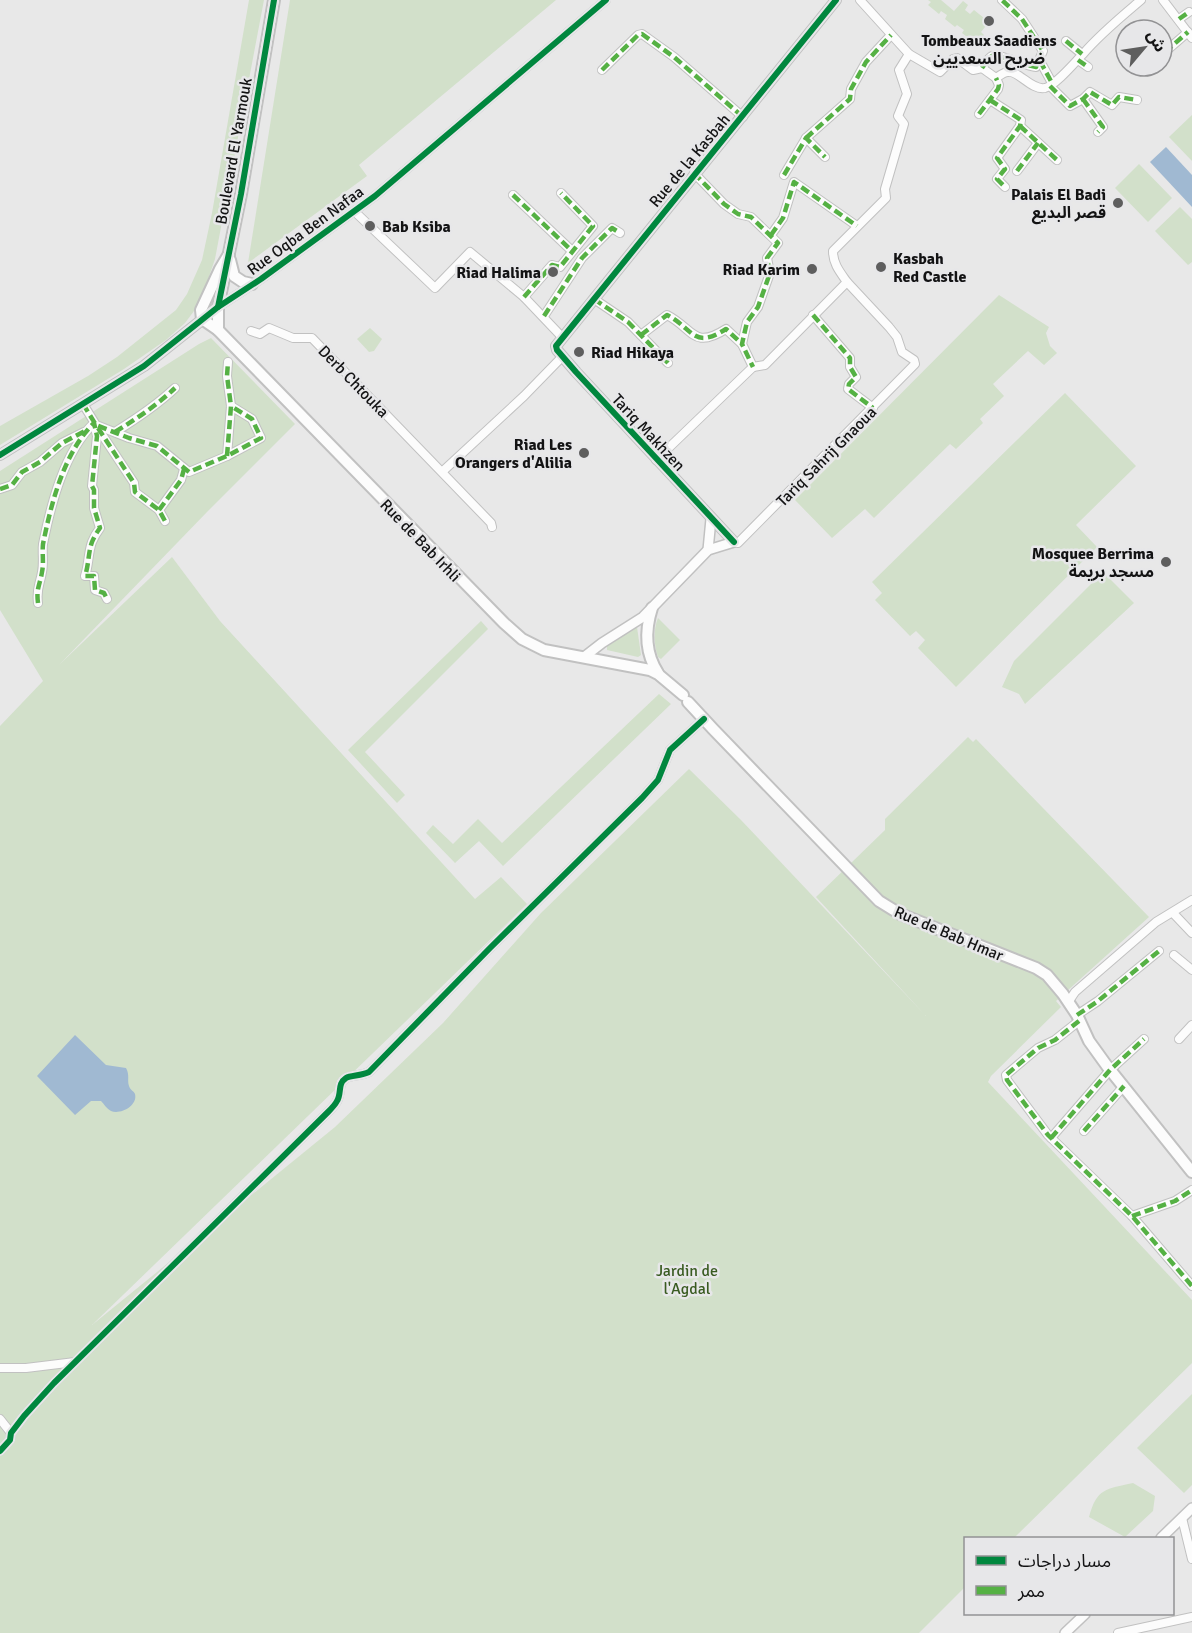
<svg xmlns="http://www.w3.org/2000/svg" width="1192" height="1633" font-family="Signika,'Noto Sans Arabic',sans-serif">
<rect width="100%" height="100%" fill="#e8e8e8"/>
<!-- green -->
<g fill="#d2e0ca">
<polygon points="249,0 264,0 215,259 200,303 185,323 166,340 124,369 0,445 0,426 88,376 117,357 176,310 187,294 202,260 212,213"/>
<polygon points="290,0 556,0 359,165 367,176 248,263"/>
<polygon points="928,0 941,0 954,11 963,1 968,5 965,10 970,14 974,10 989,22 981,32 984,35 980,40 975,36 971,40 962,33 964,30 957,25 955,27 945,19 947,15 941,11 939,14 928,5 931,2"/>
<polygon points="1192,115 1192,161 1169,137"/>
<polygon points="1139,164 1172,198 1148,222 1115,188"/>
<polygon points="1180,207 1192,219 1192,262 1188,265 1155,231"/>
<polygon points="999,295 1049,327 1046,333 1050,346 1057,353 1044,365 1028,351 993,384 1004,396 980,419 983,423 956,449 950,444 874,518 865,509 832,538 795,500"/>
<polygon points="370,328 382,339 374,351 369,352 357,339"/>
<polygon points="211,338 295,424 207,512 59,665 172,557 220,621 475,899 501,877 527,904 92,1325 335,1127 443,1023 541,913 689,769 741,820 926,1016 816,897 885,830 885,819 968,737 973,742 976,739 1149,917 1056,1001 1061,1007 991,1076 988,1082 1192,1300 1192,1363 1014,1538 966,1538 965,1587 919,1633 0,1633 0,726 43,681 0,610 0,471 199,344"/>
<polygon points="1065,393 1136,466 1076,525 1097,547 956,687 918,648 925,640 916,631 910,636 875,600 882,593 872,582"/>
<polygon points="1103,572 1134,603 1025,704 1019,694 1002,687 1014,661"/>
<path d="M658,618L680,640L661,659L658,657C654,646 653,629 658,618Z"/>
<polygon points="481,621 488,629 365,752 405,795 397,803 348,750"/>
<polygon points="637,627 641,655 638,657 607,650 607,646"/>
<polygon points="659,694 671,704 503,866 479,841 455,863 426,833 433,825 453,844 478,819 502,843"/>
<polygon points="1192,1394 1192,1485 1184,1493 1137,1448"/>
<path d="M1133,1483L1155,1496L1153,1511L1125,1537L1089,1517C1097,1488 1106,1489 1133,1483Z"/>
</g>
<!-- water -->
<g fill="#a0b9d2">
<polygon points="1166,147 1192,175 1192,207 1150,162"/>
<path d="M75,1035L106,1065L126,1068C130,1075 127,1080 129,1086C130,1090 134,1091 135,1094C138,1106 120,1115 111,1111C107,1109 104,1104 101,1101H91L75,1115L37,1076Z"/>
</g>
<g fill="none" stroke-linecap="round" stroke-linejoin="round">
<!-- minor casing -->
<g stroke="#c1c1c1" stroke-width="10">
<g id="minor">
<path d="M860,0L909,54L940,72L953,59L957,58L973,70L982,68L996,78C999,76 1004,72 1008,72C1018,70 1032,91 1045,88C1056,85 1075,62 1083,54C1100,34 1121,17 1141,0"/>
<polyline points="1163,0 1192,38"/>
<polyline points="1179,19 1189,12"/>
<polyline points="1066,41 1082,54"/>
<polyline points="1165,52 1188,32"/>
<polyline points="1078,60 1088,67"/>
<polyline points="1040,61 1052,83"/>
<path d="M982,68C985,64 988,58 992,56C998,53 1026,66 1036,67L1043,51L1022,19L1002,0"/>
<polyline points="602,70 638,35 642,34 674,57 743,117"/>
<polyline points="1050,86 1070,106 1083,99 1090,92 1112,105 1119,97 1137,100"/>
<polyline points="1083,99 1103,127 1098,132"/>
<polyline points="990,100 1021,120 1020,126 997,158 1005,169 997,179 1005,187"/>
<polyline points="979,114 998,89 999,85 996,78"/>
<polyline points="1020,126 1057,160"/>
<polyline points="806,138 850,99 851,89 866,62 891,35"/>
<polyline points="1017,171 1038,143"/>
<polyline points="694,173 724,204 738,214 751,217 778,243 767,258 770,273 758,307 747,322 742,344 753,367"/>
<polyline points="784,175 806,138 825,157"/>
<polyline points="513,195 572,251"/>
<polyline points="354,211 435,288 470,252 524,297 562,337"/>
<polyline points="771,235 783,218 794,182 857,226"/>
<polyline points="524,297 552,265 560,267 593,226 561,193"/>
<polyline points="594,299 628,322 668,363"/>
<polyline points="218,307 261,279 375,196 606,0"/>
<polyline points="813,315 850,358 850,367 856,377 849,384 848,389 873,408"/>
<polyline points="544,316 582,258 612,228 620,233"/>
<polyline points="251,331 260,334 269,328 293,338 312,338 491,523 492,527"/>
<path d="M641,335L667,315C694,329 693,350 726,329L742,344"/>
<path d="M753,367L765,365L847,282C840,272 833,264 833,251L886,198L885,189L904,124L898,116L907,94L899,70L909,54"/>
<polyline points="83,404 96,425 129,438 157,446 189,472 227,456 261,438 252,419 231,406"/>
<polyline points="97,427 134,483 135,492 159,510 165,521"/>
<path d="M115,432C136,419 156,406 175,388"/>
<polyline points="227,456 231,406 227,376 228,362"/>
<polyline points="656,460 753,367"/>
<polyline points="443,471 524,396 562,357"/>
<polyline points="0,489 12,485 22,472 40,462 62,443 84,432"/>
<polyline points="159,510 181,480 184,469"/>
<polyline points="734,542 738,543 915,364 914,360 902,352 897,337 889,327 847,282"/>
<path d="M38,603C36,588 40,585 42,572C44,563 42,553 43,544C51,504 64,452 94,423L97,436L92,486L94,490V508L100,528C97,532 94,537 92,542C88,553 89,564 85,576H94L95,590L104,593L107,599"/>
<polyline points="1173,913 1192,933"/>
<polyline points="1174,955 1192,970"/>
<polyline points="1069,1001 1075,992 1156,922 1192,900"/>
<polyline points="1077,1015 1098,1001 1159,951"/>
<polyline points="1079,1021 1055,1040 1038,1048 1006,1075 1007,1080 1048,1135 1132,1216 1192,1286"/>
<polyline points="1179,1039 1192,1025"/>
<polyline points="1084,1131 1124,1086"/>
<polyline points="1051,1138 1110,1070 1144,1039"/>
<polyline points="1132,1216 1175,1201 1192,1190"/>
<polyline points="0,1368 26,1368 75,1362"/>
<polyline points="0,1419 11,1433"/>
<path d="M0,1451L10,1440L11,1433L24,1416L54,1383L328,1112C331,1109 335,1105 337,1101C342,1093 337,1084 346,1078C351,1075 361,1076 369,1072L490,948L642,798L658,780L670,750L704,719"/>
<polyline points="1182,1518 1192,1559"/>
<polyline points="1118,1633 1192,1617"/>
</g>
</g>
<!-- tertiary casing -->
<g stroke="#c1c1c1" stroke-width="12">
<g id="tertiary">
<polyline points="0,455 144,366 218,307"/>
<polyline points="708,550 711,519"/>
<polyline points="584,657 602,643 643,617 708,550 734,542 576,372 557,350 556,346 836,0"/>
<polyline points="1161,1538 1192,1508"/>
<polyline points="1065,1633 1085,1614"/>
</g>
</g>
<!-- secondary casing -->
<g stroke="#c1c1c1" stroke-width="14">
<g id="secondary">
<polyline points="229,254 220,269 201,310 202,319 218,330 504,623 522,639 544,650 650,670 658,674 683,695"/>
<polyline points="230,260 234,276 243,282 252,284"/>
<polyline points="218,330 218,307 241,194 274,0"/>
<path d="M652,608C645,630 645,653 658,673"/>
<polyline points="688,702 713,729 879,901 900,914 1036,968 1047,975 1063,994 1077,1015 1089,1041 1107,1066 1192,1172"/>
</g>
</g>
<!-- minor -->
<use href="#minor" stroke="#fcfcfc" stroke-width="8"/>
<!-- tertiary -->
<use href="#tertiary" stroke="#fcfcfc" stroke-width="9"/>
<!-- secondary -->
<use href="#secondary" stroke="#fcfcfc" stroke-width="10"/>
<!-- quiet -->
<g stroke="#55b144" stroke-width="4.5" stroke-dasharray="9 4.5" stroke-linecap="butt">
<polyline points="1179,19 1189,12"/>
<polyline points="1066,41 1082,54"/>
<polyline points="1165,52 1188,32"/>
<polyline points="1078,60 1088,67"/>
<polyline points="1040,61 1052,83"/>
<path d="M982,68C985,64 988,58 992,56C998,53 1026,66 1036,67L1043,51L1022,19L1002,0"/>
<polyline points="602,70 638,35 642,34 674,57 743,117"/>
<polyline points="1050,86 1070,106 1083,99 1090,92 1112,105 1119,97 1137,100"/>
<polyline points="1083,99 1103,127 1098,132"/>
<polyline points="990,100 1021,120 1020,126 997,158 1005,169 997,179 1005,187"/>
<polyline points="979,114 998,89 999,85 996,78"/>
<polyline points="1020,126 1057,160"/>
<polyline points="806,138 850,99 851,89 866,62 891,35"/>
<polyline points="1017,171 1038,143"/>
<polyline points="694,173 724,204 738,214 751,217 778,243 767,258 770,273 758,307 747,322 742,344 753,367"/>
<polyline points="784,175 806,138 825,157"/>
<polyline points="513,195 572,251"/>
<polyline points="771,235 783,218 794,182 857,226"/>
<polyline points="524,297 552,265 560,267 593,226 561,193"/>
<polyline points="594,299 628,322 668,363"/>
<polyline points="813,315 850,358 850,367 856,377 849,384 848,389 873,408"/>
<polyline points="544,316 582,258 612,228 620,233"/>
<path d="M641,335L667,315C694,329 693,350 726,329L742,344"/>
<polyline points="83,404 96,425 129,438 157,446 189,472 227,456 261,438 252,419 231,406"/>
<polyline points="98,428 134,483 135,492 159,510 165,521"/>
<path d="M115,432C136,419 156,406 175,388"/>
<polyline points="227,456 231,406 227,376 228,362"/>
<polyline points="0,489 12,485 22,472 40,462 62,443 85,431"/>
<polyline points="159,510 181,480 184,469"/>
<path d="M38,603C36,588 40,585 42,572C44,563 42,553 43,544C51,504 64,452 94,423L97,436L92,486L94,490V508L100,528C97,532 94,537 92,542C88,553 89,564 85,576H94L95,590L104,593L107,599"/>
<polyline points="1077,1015 1098,1001 1159,951"/>
<polyline points="1079,1021 1055,1040 1038,1048 1006,1075 1007,1080 1048,1135 1132,1216 1192,1286"/>
<polyline points="1084,1131 1124,1086"/>
<polyline points="1051,1138 1110,1070 1144,1039"/>
<polyline points="1132,1216 1175,1201 1192,1190"/>
</g>
<!-- cycleway casing -->
<g stroke="#e7e7e9" stroke-width="10">
<g id="cycleway">
<polyline points="218,307 241,194 274,0"/>
<polyline points="0,455 144,366 218,307 261,279 375,196 606,0"/>
<polyline points="734,542 576,372 557,350 556,346 836,0"/>
<path d="M0,1451L10,1440L11,1433L24,1416L54,1383L328,1112C331,1109 335,1105 337,1101C342,1093 337,1084 346,1078C351,1075 361,1076 369,1072L490,948L642,798L658,780L670,750L704,719"/>
</g>
</g>
<!-- cycleway -->
<use href="#cycleway" stroke="#00873e" stroke-width="6"/>
</g>
<!-- markers -->
<g fill="#5e5e5e" stroke="#e7e7e9" stroke-width="2">
<circle cx="989" cy="21" r="6"/>
<circle cx="1118" cy="203" r="6"/>
<circle cx="370" cy="226" r="6"/>
<circle cx="881" cy="267" r="6"/>
<circle cx="812" cy="269" r="6"/>
<circle cx="553" cy="272" r="6"/>
<circle cx="579" cy="352" r="6"/>
<circle cx="584" cy="453" r="6"/>
<circle cx="1166" cy="562" r="6"/>
</g>
<g text-anchor="middle" stroke-width="5" stroke-linejoin="round" paint-order="stroke">
<!-- poi labels -->
<g font-size="16" font-weight="bold" fill="#131314" stroke="#e7e7e9" text-anchor="end">
<text x="989" y="46" text-anchor="middle">Tombeaux Saadiens<tspan x="989" dy="18">ضريح السعديين</tspan></text>
<text x="1106" y="200">Palais El Badi<tspan x="1106" dy="18">قصر البديع</tspan></text>
<text x="382" y="232" text-anchor="start">Bab Ksiba</text>
<text x="893" y="264" text-anchor="start">Kasbah<tspan x="893" dy="18">Red Castle</tspan></text>
<text x="800" y="275">Riad Karim</text>
<text x="541" y="278">Riad Halima</text>
<text x="591" y="358" text-anchor="start">Riad Hikaya</text>
<text x="572" y="450">Riad Les<tspan x="572" dy="18">Orangers d'Alilia</tspan></text>
<text x="1154" y="559">Mosquee Berrima<tspan x="1154" dy="18">مسجد بريمة</tspan></text>
</g>
<!-- street labels -->
<g font-size="16" fill="#131314" stroke="#e7e7e9">
<text transform="translate(233 151) rotate(-80)" y="6">Boulevard El Yarmouk</text>
<text transform="translate(689 160) rotate(-50)" y="6">Rue de la Kasbah</text>
<text transform="translate(305 230) rotate(-36)" y="6">Rue Oqba Ben Nafaa</text>
<text transform="translate(354 381) rotate(46)" y="6">Derb Chtouka</text>
<text transform="translate(649 432) rotate(47)" y="6">Tariq Makhzen</text>
<text transform="translate(826 456) rotate(-45)" y="6">Tariq Sahrij Gnaoua</text>
<text transform="translate(421 540) rotate(46)" y="6">Rue de Bab Irhli</text>
<text transform="translate(949 933) rotate(23)" y="6">Rue de Bab Hmar</text>
</g>
<!-- park labels -->
<g font-size="16" fill="#395b21" stroke="#e7e7e9">
<text x="687" y="1276">Jardin de<tspan x="687" dy="18">l'Agdal</tspan></text>
</g>
</g>
<!-- legend -->
<rect x="964" y="1537" width="210" height="78" fill="#e7e7e9" stroke="#929294" stroke-width="1.5"/>
<rect x="976" y="1556" width="30" height="9" fill="#00873e" stroke="#929294" stroke-width="1.5"/>
<text x="1018" y="1567" font-size="18" fill="#131314">مسار دراجات</text>
<rect x="976" y="1586" width="30" height="9" fill="#55b144" stroke="#929294" stroke-width="1.5"/>
<text x="1018" y="1597" font-size="18" fill="#131314">ممر</text>
<!-- north arrow -->
<g transform="translate(1144 48) rotate(61)"><circle r="28" fill="#e7e7e9" stroke="#929294" stroke-width="1.5"/>
<path d="M0-4.5L10 22L0 15L-10 22Z" fill="#5e5e5e"/>
<text y="-9" font-size="16" font-weight="bold" text-anchor="middle" fill="#131314">ش</text>
</g>
</svg>
